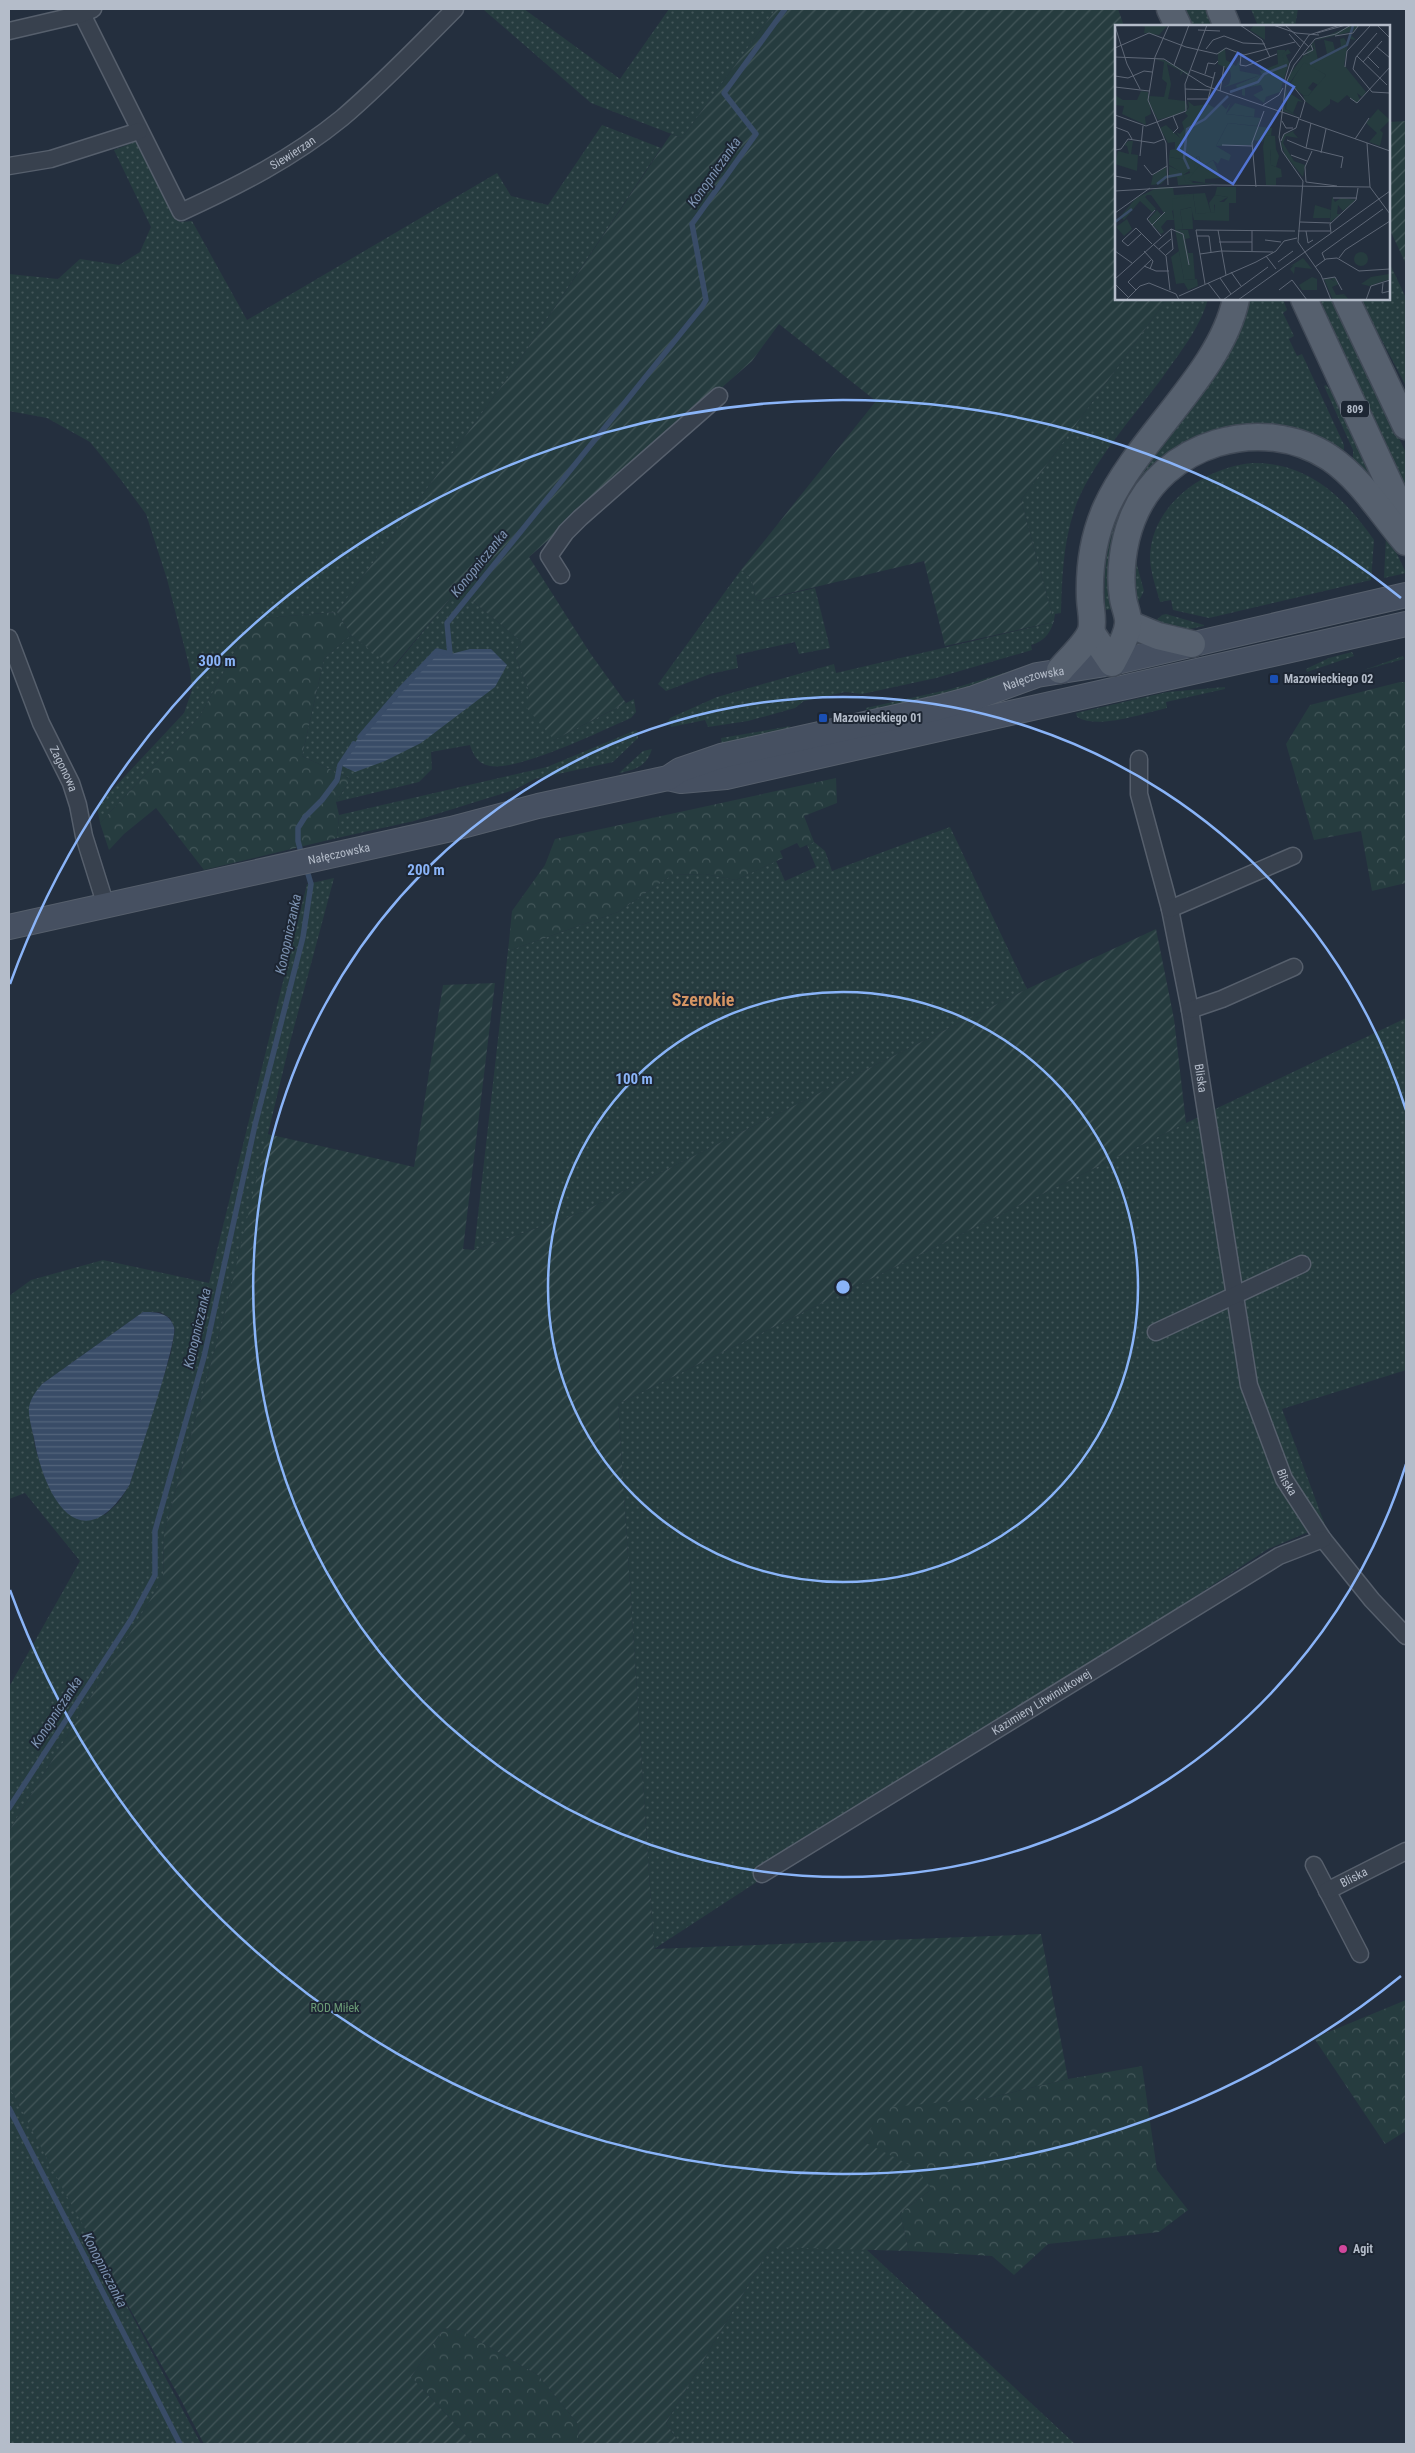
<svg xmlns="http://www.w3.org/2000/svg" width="1415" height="2453" font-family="'Roboto Condensed',sans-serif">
<defs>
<pattern id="grass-dots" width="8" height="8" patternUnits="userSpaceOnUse" patternTransform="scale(1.25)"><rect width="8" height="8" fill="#263c3f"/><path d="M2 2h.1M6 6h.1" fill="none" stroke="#435659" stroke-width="1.8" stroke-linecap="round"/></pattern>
<pattern id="forest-crowns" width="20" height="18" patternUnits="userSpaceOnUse" patternTransform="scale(1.25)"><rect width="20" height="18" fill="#263c3f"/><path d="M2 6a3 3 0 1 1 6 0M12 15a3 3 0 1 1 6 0" fill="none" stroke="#435659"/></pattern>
<pattern id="garden-furrows" width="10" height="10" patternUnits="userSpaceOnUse" patternTransform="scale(1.25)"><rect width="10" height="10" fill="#263c3f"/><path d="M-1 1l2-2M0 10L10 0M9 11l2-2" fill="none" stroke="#435659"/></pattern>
<pattern id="water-rules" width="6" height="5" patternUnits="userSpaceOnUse" patternTransform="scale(1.25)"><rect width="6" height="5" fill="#394c67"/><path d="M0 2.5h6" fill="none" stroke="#53647b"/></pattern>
</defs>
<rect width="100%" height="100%" fill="#242f3e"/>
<!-- grass -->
<g fill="url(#grass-dots)" fill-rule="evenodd">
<polygon points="486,9 524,9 620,79 669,9 776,9 682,138 591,103 484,10"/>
<polygon points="1184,9 1211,9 1217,26 1192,26"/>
<polygon points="1251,9 1298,9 1295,26 1258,26"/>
<polygon points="602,125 661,148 509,376 337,612 252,619 200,716 100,823 97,806 184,713 192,690 190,669 167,579 146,514 121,480 90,442 47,418 9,411 9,274 58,279 80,259 119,265 140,252 151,227 114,150 137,141 180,222 192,221 247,320 497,173 511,196 548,205"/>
<polygon points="1389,262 1406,298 1406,386 1360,299 1389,299"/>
<path d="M1167,299H1208C1200,328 1179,354 1162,378C1134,416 1088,467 1074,511C1063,545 1062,578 1061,613L1055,614C1053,630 1046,641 1031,645L1032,650L936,678L862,694L845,692L804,701L795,708L748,721L708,727L705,720L671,727L670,724H666L670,718L717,697L834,664L836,673L1054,622L1021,500Z"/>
<path d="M1248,299H1283L1287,310L1283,313L1294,336L1289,339L1297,356L1302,354L1344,445V454L1315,438L1166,459L1112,609L1105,610C1103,562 1107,537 1127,493Z"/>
<polygon points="1315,299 1333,299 1406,453 1406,490"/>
<polygon points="1326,385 1334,394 1376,478 1373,482 1353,461 1353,450 1324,386"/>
<path d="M1252,463C1308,462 1344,497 1374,540L1371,580L1209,618L1173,610L1171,600L1160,602C1156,588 1150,571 1150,557C1151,505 1205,467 1252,463Z"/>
<polygon points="1388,535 1406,573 1384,578 1386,536"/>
<polygon points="1135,558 1144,591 1137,604 1133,583"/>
<polygon points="741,570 751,578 757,601 815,588 830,648 799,654 795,642 736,655 738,668 710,674 666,691 658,684"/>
<path d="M458,589L522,642L514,653L530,693L554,740L634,699L636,712L631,718C601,731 519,771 490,766C478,764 473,755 470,745L431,752L432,769L419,782L336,802L351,779L302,756L324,659L351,635L394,667Z"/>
<polygon points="1166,614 1204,625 1204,626 1185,630 1153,623 1162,615"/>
<polygon points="1352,652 1354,656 1307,672 1306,669 1329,658"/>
<polygon points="1403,656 1404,659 1364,670"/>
<polygon points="1034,664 930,704 866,710 866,708 951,689"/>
<path d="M1225,687V689L1166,702L1167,708C1143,713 1099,730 1077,717L1076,713L1167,692Z"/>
<polygon points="791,726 782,732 722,747 721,738"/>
<polygon points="636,730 638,732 638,738 613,762 535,779 514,790 414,821 337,838 339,815 547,767"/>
<path d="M652,749C647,766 635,770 619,773L643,751Z"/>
<polygon points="950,827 1027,989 580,1213 474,1250 508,951 618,912 672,875 705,874 736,880 776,861 785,881 816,867 807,845 814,842 825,851 832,871"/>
<path d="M334,878L289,1046L226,1309L164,1533L163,1579L9,1831V1687L80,1561L25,1493L9,1499V1296L31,1280L103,1260L209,1283L307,884ZM143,1312H160L170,1318L175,1329L171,1353L130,1484L119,1502L105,1515L45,1478L35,1447L29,1409L42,1384Z"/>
<polygon points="1406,1018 1406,1370 1282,1409 1325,1525 1268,1549 654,1949 618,1404 1186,1123"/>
<polygon points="9,2086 201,2444 9,2444"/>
<polygon points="771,2247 865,2248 1075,2444 680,2444 666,2423"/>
</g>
<!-- forest -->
<g fill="url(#forest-crowns)">
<polygon points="337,612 351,635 324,659 302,756 351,779 336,802 339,815 337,838 204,870 156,808 124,834 109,850 100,823 200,716 252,619"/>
<polygon points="1400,682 1406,682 1406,883 1372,891 1361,831 1314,840 1286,744 1310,705"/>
<polygon points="836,778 837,803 804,816 814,842 800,848 797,843 780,851 783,858 736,880 705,874 672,875 618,912 508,951 512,911 545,865 555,839"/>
<polygon points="1406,2000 1406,2131 1385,2144 1314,2038"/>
<polygon points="1142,2066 1157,2170 1188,2210 1159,2232 1048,2244 1014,2275 992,2256 909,2251 900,2213 932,2189 864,2142 881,2107 988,2098 1068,2079"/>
<polygon points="444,2328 462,2331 538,2375 578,2424 579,2444 474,2444 411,2377"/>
</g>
<!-- garden -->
<g fill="url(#garden-furrows)">
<polygon points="776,9 1118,9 1124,26 1116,26 1116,299 1167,299 1021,500 1054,622 945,646 924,561 757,601 751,578 741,570 876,401 779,324 752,361 529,557 590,653 626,703 554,740 525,706 530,693 514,653 522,642 458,589 393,667 351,635 337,612 509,376 671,134 682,138"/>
<polygon points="1406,121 1406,264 1389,228 1389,122"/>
<polygon points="1156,929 1174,1019 1186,1123 618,1404 654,1949 1041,1934 1068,2079 988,2098 881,2108 864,2142 914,2167 932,2189 900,2213 909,2251 771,2247 666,2423 680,2444 579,2444 578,2424 538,2375 462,2331 444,2328 411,2377 474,2444 204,2444 181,2400 64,2191 9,2086 9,1831 163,1579 164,1533 226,1309 267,1134 414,1167 443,985 495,983 463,1249 474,1250 580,1213 1027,989"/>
</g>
<!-- water -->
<g fill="url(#water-rules)">
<path d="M470,649H491L507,665L495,687L421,743L385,761L355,772L340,765C363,726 405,683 437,651L451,654Z"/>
<path d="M143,1312C156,1312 169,1312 174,1327C178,1341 137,1462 130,1484C81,1564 44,1497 34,1438C32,1429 28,1416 29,1407C31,1398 36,1391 42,1384Z"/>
</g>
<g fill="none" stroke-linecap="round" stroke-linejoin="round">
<!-- stream -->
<g stroke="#394c67" stroke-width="5.5">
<polyline points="360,737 400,690 437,651 450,654 447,623 702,307 706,300 692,224 756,134 724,93 785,9"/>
<polyline points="302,856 298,841 298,828 305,817 322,800 337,780 340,765 354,744"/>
<polyline points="9,1808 132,1618 155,1575 155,1531 204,1357 255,1125 303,937 311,884 306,867"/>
<polyline points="9,2108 180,2444"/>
</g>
<!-- minor casing -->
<g stroke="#565f6c" stroke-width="19">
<g id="minor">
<path id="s1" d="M82,14L181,212C238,186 293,158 342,118C382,84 418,46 455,9"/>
<polyline points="9,31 82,14 93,9"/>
<polyline points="9,166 51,159 139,131"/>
<polyline points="561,575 549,556 566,532 580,518 719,396"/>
<path id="s2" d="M9,638L41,723L71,783L78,805L84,836L106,906"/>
<path id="s3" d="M1139,759V794L1170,909L1190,1010L1249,1385L1284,1479L1323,1539L1372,1600L1406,1636"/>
<polyline points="1170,909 1293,856"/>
<polyline points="1190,1010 1222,999 1294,967"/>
<polyline points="1156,1332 1302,1264"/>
<polyline points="1314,1865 1360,1954"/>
<path id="s4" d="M762,1874L1279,1556L1323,1539"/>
<path id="s5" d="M1327,1891L1406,1851"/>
</g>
</g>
<!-- secondary casing -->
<g stroke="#565f6c" stroke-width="26">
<g id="secondary">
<polyline points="668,778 681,781 726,777 1406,624"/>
<path id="s6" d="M9,927L451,829L538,806L668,778L680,770L721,756L937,708L974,698L1037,675L1112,663L1406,595"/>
</g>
</g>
<!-- primary casing -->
<g stroke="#414a57" stroke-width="29">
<g id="primary">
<polyline points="1170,9 1178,26"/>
<polyline points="1220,9 1227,26"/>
<polyline points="1304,299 1406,520"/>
<polyline points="1346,299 1406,426"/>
<polyline points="1129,624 1158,636 1192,644"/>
<path d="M1091,632L1112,663C1118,651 1127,637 1128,624C1129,616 1124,606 1123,598C1119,574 1123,543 1132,520C1161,443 1262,413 1330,458C1362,480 1381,513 1406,542"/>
<path d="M1060,670C1068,660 1087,643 1091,631C1094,621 1090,607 1090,597C1089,567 1094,535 1106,508C1138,437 1221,373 1236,299"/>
</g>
</g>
<!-- minor -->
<use href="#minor" stroke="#38414e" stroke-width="16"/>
<!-- secondary -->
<use href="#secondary" stroke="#465061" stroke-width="24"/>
<!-- primary -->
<use href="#primary" stroke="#56606e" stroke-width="26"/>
</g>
<!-- distance rings -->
<g fill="none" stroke="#8ab4f8" stroke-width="2.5">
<circle cx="843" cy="1287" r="295"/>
<path d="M1406 1464A590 590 0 1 1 1406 1110"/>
<path d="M1401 1976A886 886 0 0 1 10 1590M10 984A886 886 0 0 1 1401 598"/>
</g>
<!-- markers -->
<g fill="#1a4fb4" stroke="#1d2633" stroke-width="2">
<rect x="1269" y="674" width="10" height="10" rx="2.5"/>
<rect x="818" y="713" width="10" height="10" rx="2.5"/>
</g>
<circle fill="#d1479c" stroke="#1d2633" stroke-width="2" cx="1343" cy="2249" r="5"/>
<g text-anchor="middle" stroke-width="4" stroke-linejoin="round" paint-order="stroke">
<!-- shield labels -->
<rect fill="#1d2633" stroke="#878f9c" stroke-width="1" x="1341" y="400.5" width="28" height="17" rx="4"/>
<g font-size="11" font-weight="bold" fill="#b4bcc9">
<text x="1355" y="413">809</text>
</g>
<!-- street labels -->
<g font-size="12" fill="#b4bcc9" stroke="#1d2633">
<text dy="4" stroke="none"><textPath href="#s1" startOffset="348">Siewierzan</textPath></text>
<text dy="4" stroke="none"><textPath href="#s6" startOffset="1056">Nałęczowska</textPath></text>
<text dy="4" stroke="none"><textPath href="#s2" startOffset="142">Zagonowa</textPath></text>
<text dy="4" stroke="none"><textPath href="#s6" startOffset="338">Nałęczowska</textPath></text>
<text dy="4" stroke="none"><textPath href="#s3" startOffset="326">Bliska</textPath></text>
<text dy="4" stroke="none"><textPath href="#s3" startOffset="741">Bliska</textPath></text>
<text dy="4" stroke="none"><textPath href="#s4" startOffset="328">Kazimiery Litwiniukowej</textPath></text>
<text dy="4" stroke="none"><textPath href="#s5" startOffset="30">Bliska</textPath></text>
</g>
<!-- poi labels -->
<g font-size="12" font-weight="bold" fill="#b4bcc9" stroke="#1d2633" text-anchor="start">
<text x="1284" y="683">Mazowieckiego 02</text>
<text x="833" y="722">Mazowieckiego 01</text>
<text x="1353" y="2253">Agit</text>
</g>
<!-- park labels -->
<g font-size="12" fill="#6b9a76" stroke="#1d2633">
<text x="335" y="2012">ROD Miłek</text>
</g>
<!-- water labels -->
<g font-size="14" font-style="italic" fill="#7c92b1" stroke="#1d2633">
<text transform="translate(714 172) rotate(-55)" y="5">Konopniczanka</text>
<text transform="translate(479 563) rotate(-51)" y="5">Konopniczanka</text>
<text transform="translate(288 934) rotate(-78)" y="5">Konopniczanka</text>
<text transform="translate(197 1328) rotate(-77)" y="5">Konopniczanka</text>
<text transform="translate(56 1712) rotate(-57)" y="5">Konopniczanka</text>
<text transform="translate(105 2270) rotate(63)" y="5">Konopniczanka</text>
</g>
<!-- district labels -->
<g font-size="18" font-weight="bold" fill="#d59563" stroke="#1d2633">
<text x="703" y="1006">Szerokie</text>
</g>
</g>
<!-- overview -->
<g transform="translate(1115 25)">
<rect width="275" height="275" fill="#242f3e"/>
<path d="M23,0H53L44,10L29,8L30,2ZM238,0H244L239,6L199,16L203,35L212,29L209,15L218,17L220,25L226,21L225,14L229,13L232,18L235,9L241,15L234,14L229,40L251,67L247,72L242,68L245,75L241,78L232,70L223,78L215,74V79L205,87L190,76L188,70L193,71L211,50L189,38L171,63L172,69L170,84L183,91L168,86L171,60L175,49L190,29L194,31L191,28L194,24L199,25V17L198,25L195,22L199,16ZM110,23L111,35L121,41L124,36L125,46L146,50L107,63L114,59L116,51L115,45L103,39V28ZM162,25H170V40L147,50L142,40L146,46L163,39ZM40,34L49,35L74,48L73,51L68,47L65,51L66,46L52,39L56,59L53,74L70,76L73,82L67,88L43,95L35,80L34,71L49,72L52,58L47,54L49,37ZM26,66L33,67L36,89L30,92L31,100L7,89L9,81L0,80V70L8,75H22ZM115,70L91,94L77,101L72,110L70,133L74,146L68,150L78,158L106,159L63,160L62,152L54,153V141L68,147L73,145L71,135L54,132L55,125L60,124V117L53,118L45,103L51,100L65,113L61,107L65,109L69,104L67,97L73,91L70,88L74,82L73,76L79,81L93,79L100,83ZM120,78L140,84L139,92L111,89ZM263,84L275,95L265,105L268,108L265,121L254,117L262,108L251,98ZM113,98L157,103L156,111L150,110L148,117L139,115L138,120L101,121ZM181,105L178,107L183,113L171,111L168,118L179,136L190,140L188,152L170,130L166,119L168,110ZM13,116H18L16,129L23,130L22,146L0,139L3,126L14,129L12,121L9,120ZM98,135L106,153L90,154V140ZM51,142L52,153L46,159L36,160L38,150ZM44,162H58L59,170L90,168L96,188L81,189L78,169L57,186L59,195H52L46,202L49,207L46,209L33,195L42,185L46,190L49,188L36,170H32L30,172L41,184L37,187L25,176L9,195L5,192L21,173ZM217,172L220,177L226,173L241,175L228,186L223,180L222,189H226L215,197ZM77,182L78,204H68L65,185ZM60,204L73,205L75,213L70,214L73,228H78L80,254L69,255ZM214,253L220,257L216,253H220L224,259L217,262L221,270L230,269L228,271L230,270L234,275H218L209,254Z" fill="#263c3f"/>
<path d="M155,123L161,124L164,131L161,142L156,140ZM83,130L86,138L74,155L79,156L71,158L68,150L75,148ZM100,170L113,172L99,180L100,187L96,188L94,178Z" fill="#263c3f"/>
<path d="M200,180L216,185L215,193H198ZM239 234a7 7 0 1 1 14 0a7 7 0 1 1-14 0ZM188,233L197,244L180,242L179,249L175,244L179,240L174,242ZM275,245V254L254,261L246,259L256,252L274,249Z" fill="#263c3f"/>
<path d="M139,0H150V15L135,5ZM173,24L176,28L171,30L174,37L165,67L151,72L149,78L138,70L148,65L146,60L130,63V71L127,70V62L122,64L121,60L170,40L167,29ZM189,37L211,50L203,60L198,57L193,63L197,66L193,71L188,70L175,59ZM173,67L188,77L183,76L178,88L171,84ZM116,77L111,89L146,93L142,101L113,98L101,121L116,130L114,136L106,133L103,139L98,135L90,140V158L73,155L86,138L84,131L81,132L79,147L75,148L70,133L73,105L106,79L111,84ZM150,110L160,111L161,124L155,125L156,140L166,144L167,152L161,153V160H151L148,122ZM54,132L71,135L73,145L68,148L54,140ZM102,162H121V178H114V196L79,195L76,182L65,185L68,204H60L57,174L78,169L81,189L100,187V177H109L113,172L100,170ZM12,194L17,204L9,211L1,202ZM64,226L69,255L82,254L83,261L73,265L69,258L61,259L56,232ZM197,252L202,254V265H187L184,260Z" fill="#263c3f"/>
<path fill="none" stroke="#394c67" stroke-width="2.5" d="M195,39L232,20L238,1M115,67L143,57L149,49L172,40M74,144L69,133L72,104L90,94L113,71M42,159L51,152L67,149M0,197L17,184"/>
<path fill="none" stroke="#5e6776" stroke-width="1" d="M125,0L147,15L155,32M158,0L181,8L204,10M170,0L194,22M262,0L275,13M0,1L12,39L25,64M83,5L105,6M202,8L231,0M262,8L241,32L238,44L257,67L275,68M174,9L185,22M220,11L238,8L244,0M262,22L275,33M0,23L34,8L71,22L102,29L111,23L129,30L180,17M91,24L98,15L109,11L128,18L150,19M126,30L125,40L131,41L162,29M188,30L198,25L196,20M242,31L272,60M0,32L49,34L91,61L184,93L181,103L169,109L166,116M253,32L264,43M248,37L267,16M59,40L74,0M230,42L232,26L255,1M76,45L98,53M90,49L93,38L100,39L103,36M0,51L13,53L29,46L37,47M169,58L175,38L194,10L225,0M178,61L190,76L185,93M0,62L34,66M96,63L100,47M70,64L95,65M105,66L109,41M235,73L242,78L275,42M72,74H93L96,63M148,80L164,70L168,63M0,90L31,101L71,86L70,59L92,0M58,91L63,103L58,108M184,94L275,126M167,96L171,103H178M0,102L13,107L17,114M240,114L254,93M172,115L191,123L196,98M252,118L255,162L275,189M107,120L137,121M191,123L228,132L226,143M0,125L6,124L13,114L39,118L49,114M197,126L190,142L191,157L222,161M206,128L211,104M176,130L192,136M25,131L28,101M29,140L37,150L52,141M0,151L16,154M53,160L51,118L33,75L40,32L54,0M141,162L137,118L149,86M0,166L97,160L255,162M218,173H242M40,185L32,194L46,211M0,188L35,163M185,197L216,198M37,200L50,187M56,204L68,209L74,240M103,205L111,250M183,206H215M191,206L193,218L198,215M216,208L215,199L241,175L243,163M26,209L13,221L7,216L21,203L37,219M82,211H94L96,227M150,215L166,217M104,217H137M38,219L51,231L55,265M44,224L56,214M0,226L17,238M29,226L38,236L35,244M137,226V205M85,229L106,226L158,227M51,230L58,224L56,204M151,231L161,244M224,233L230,225L275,196M210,235L207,228L268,184M163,237L178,226M29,241L41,246H54M200,242L211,234L222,233L244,246L275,244M116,247L126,261M105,253L116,269M0,254L56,204M208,254L220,252L227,265M177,255L192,275M93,258L106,275M268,258L267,268L275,266M0,259L13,272M90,259L81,205L180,206M21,265L13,257L37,234M164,265L177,255M64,271L141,237L161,226L169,216L182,213M11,275L25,261L34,258L61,269L64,275M108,275L153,242M123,275L275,166M216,275L206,250L183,217L188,156L167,126L164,112L171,58L179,40L200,14L221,9L236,0M251,275L256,261L275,255"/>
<path fill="#5274d3" fill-opacity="0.15" stroke="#5274d3" stroke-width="2.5" d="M123,28L179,62L118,159L63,124Z"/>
<rect width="275" height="275" fill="none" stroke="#b4bcc9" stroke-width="2.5"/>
</g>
<circle cx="843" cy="1287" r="8" fill="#8ab4f8" stroke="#1d2633" stroke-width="2.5"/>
<g font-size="15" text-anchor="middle" font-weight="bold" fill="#8ab4f8" stroke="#1d2633" stroke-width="4" stroke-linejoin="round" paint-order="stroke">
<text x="217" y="666">300 m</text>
<text x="426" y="875">200 m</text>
<text x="634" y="1084">100 m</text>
</g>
<!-- border -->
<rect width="1415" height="2453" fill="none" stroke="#b4bcc9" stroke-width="20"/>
</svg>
